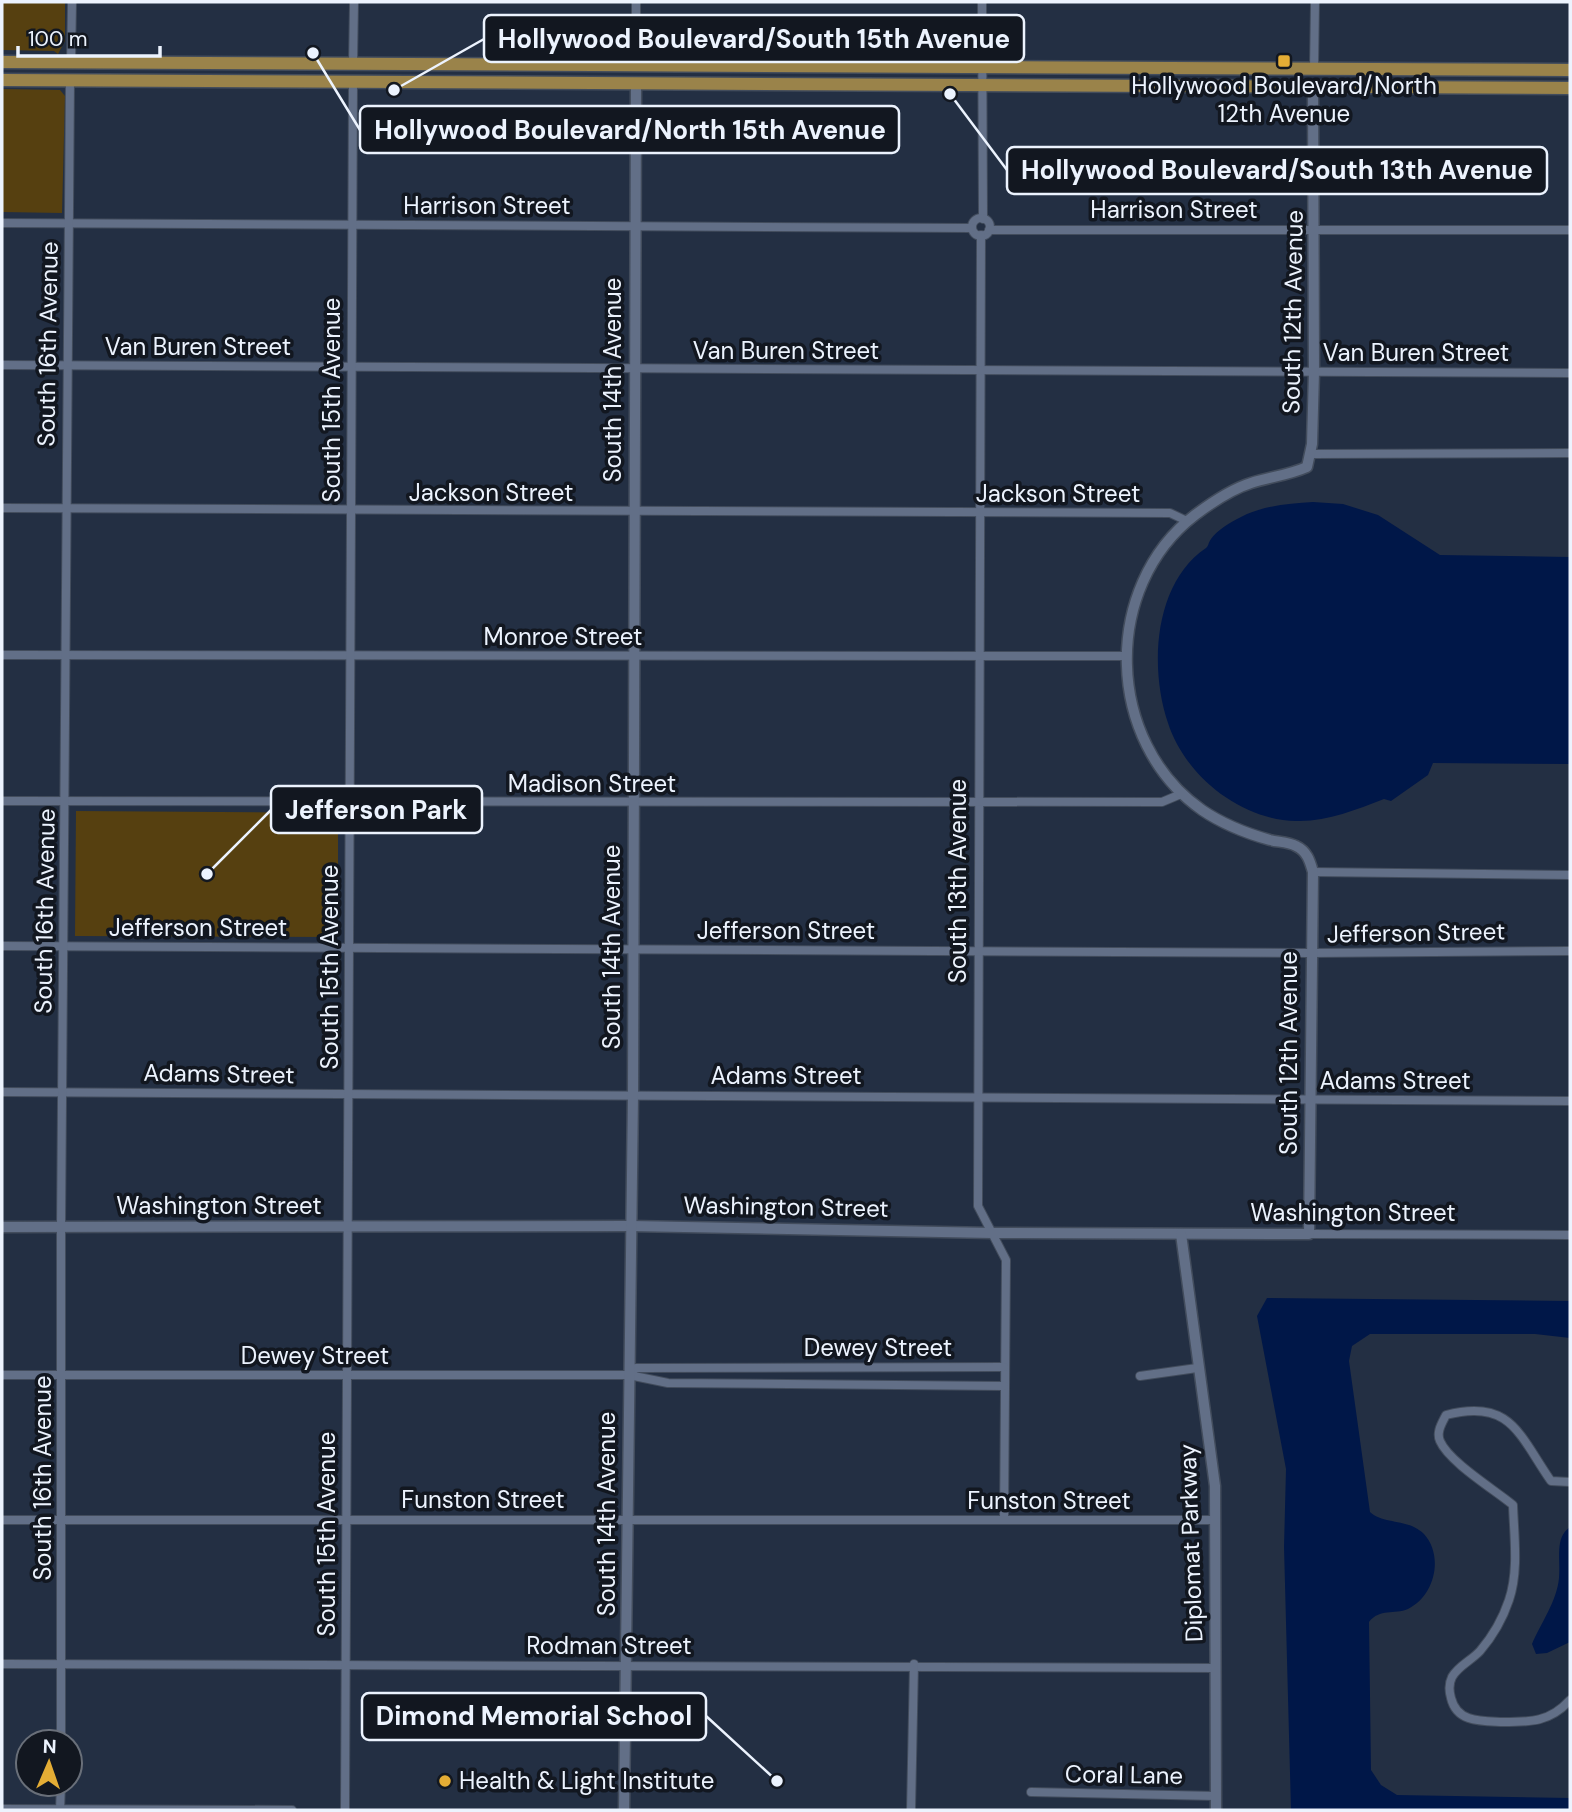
<svg xmlns="http://www.w3.org/2000/svg" width="1572" height="1812" font-family="'DM Sans',sans-serif">
<rect width="100%" height="100%" fill="#232f43"/>
<!-- green -->
<g fill="#564010">
<polygon points="2,2 65,2 65,41 58,54 54,51 2,50"/>
<polygon points="2,89 60,90 65,96 62,213 2,212"/>
<polygon points="76,811 338,813 338,937 75,936"/>
</g>
<!-- water -->
<g fill="#001748">
<path d="M1313,502L1343,504L1378,515L1440,555L1570,557V764L1433,763L1428,775L1391,801L1384,799C1355,810 1327,822 1296,821C1241,820 1185,776 1168,723C1149,667 1154,583 1206,548C1209,545 1208,543 1211,539C1217,530 1231,522 1241,517C1264,505 1288,504 1313,502Z"/>
<path d="M1267,1298L1570,1301V1338L1535,1334H1370L1352,1346L1349,1361L1370,1512C1384,1525 1408,1518 1424,1534C1444,1556 1435,1596 1408,1609C1394,1615 1380,1608 1369,1622L1371,1770L1381,1785L1397,1795L1570,1798V1810H1291L1284,1547L1286,1469L1257,1316Z"/>
<path d="M1570,1527V1642L1547,1653L1536,1654L1532,1644C1541,1623 1557,1601 1559,1578C1561,1560 1554,1538 1570,1527Z"/>
</g>
<g fill="none" stroke-linecap="round" stroke-linejoin="round">
<!-- street casing -->
<g stroke="#424c5c" stroke-width="10">
<g id="street">
<polyline points="636,2 636,65"/>
<polyline points="982,2 983,219"/>
<polyline points="71,62 72,2"/>
<polyline points="353,64 354,2"/>
<polyline points="1314,69 1315,2"/>
<circle cx="981" cy="227" r="9"/>
<polyline points="2,223 972,228"/>
<polyline points="989,230 1570,230"/>
<polyline points="981,235 978,1206 1006,1260 1004,1520"/>
<polyline points="2,365 1570,373"/>
<polyline points="1311,454 1570,453"/>
<polyline points="2,508 1170,513 1187,521"/>
<polyline points="2,655 1124,656"/>
<polyline points="2,801 1162,802 1181,794"/>
<polyline points="1313,872 1570,875"/>
<polyline points="2,946 1310,953 1570,951"/>
<polyline points="2,1092 1570,1101"/>
<polyline points="1309,1234 1570,1235"/>
<polyline points="2,1375 629,1375 668,1383 1004,1386"/>
<polyline points="629,1375 636,1368 1004,1367"/>
<polyline points="1140,1376 1197,1368"/>
<path d="M1570,1482L1551,1481C1519,1435 1511,1398 1446,1415C1442,1423 1436,1432 1440,1441C1449,1462 1495,1490 1513,1505C1514,1536 1519,1570 1509,1600C1503,1618 1492,1637 1480,1651C1472,1660 1458,1666 1452,1677C1449,1683 1449,1691 1451,1698C1457,1723 1482,1721 1503,1722C1531,1722 1550,1722 1570,1700"/>
<polyline points="2,1520 1215,1520"/>
<polyline points="2,1664 1216,1668"/>
<polyline points="61,1742 61,1227 70,81"/>
<polyline points="1031,1792 1216,1796"/>
<polyline points="2,1809 292,1810"/>
<polyline points="60,1810 61,1784"/>
<polyline points="345,1810 353,82"/>
<polyline points="911,1810 914,1664"/>
</g>
</g>
<!-- secondary casing -->
<g stroke="#424c5c" stroke-width="13">
<g id="secondary">
<path d="M2,1227L631,1226L992,1233L1309,1234L1313,872C1310,861 1307,851 1296,846C1289,842 1278,842 1270,840C1245,833 1224,825 1202,810C1105,742 1101,587 1195,515C1211,503 1232,489 1251,483C1270,477 1289,475 1307,467L1312,444L1314,372L1313,87"/>
<polyline points="1181,1234 1215,1486 1216,1810"/>
<polyline points="624,1810 633,1095 636,83"/>
</g>
</g>
<!-- primary casing -->
<g stroke="#424c5c" stroke-width="15">
<g id="primary">
<polyline points="2,62 1570,70"/>
<polyline points="2,80 1570,88"/>
</g>
</g>
<!-- street -->
<use href="#street" stroke="#626f87" stroke-width="8"/>
<!-- secondary -->
<use href="#secondary" stroke="#626f87" stroke-width="10"/>
<!-- primary -->
<use href="#primary" stroke="#9a834a" stroke-width="12"/>
</g>
<!-- markers -->
<g fill="#e4ad35" stroke="#121720" stroke-width="2.5">
<rect x="1277" y="54" width="14" height="14" rx="3.5"/>
<circle cx="445" cy="1781" r="7"/>
</g>
<g text-anchor="middle" stroke-width="7" stroke-linejoin="round" paint-order="stroke">
<!-- poi labels -->
<g font-size="24" fill="#ecf3fe" stroke="#121720">
<text x="1284" y="94">Hollywood Boulevard/North<tspan x="1284" dy="28">12th Avenue</tspan></text>
<text x="459" y="1789" text-anchor="start">Health &amp; Light Institute</text>
</g>
<!-- street labels -->
<g font-size="24" fill="#ecf3fe" stroke="#121720">
<text x="487" y="214">Harrison Street</text>
<text x="1174" y="218">Harrison Street</text>
<text transform="translate(1293 312) rotate(-89)" y="8">South 12th Avenue</text>
<text transform="translate(48 344) rotate(-89)" y="8">South 16th Avenue</text>
<text x="198" y="355">Van Buren Street</text>
<text x="786" y="359">Van Buren Street</text>
<text x="1416" y="361">Van Buren Street</text>
<text transform="translate(613 380) rotate(-90)" y="8">South 14th Avenue</text>
<text transform="translate(332 400) rotate(-90)" y="8">South 15th Avenue</text>
<text x="491" y="501">Jackson Street</text>
<text x="1058" y="502">Jackson Street</text>
<text x="563" y="645">Monroe Street</text>
<text x="592" y="792">Madison Street</text>
<text transform="translate(958 881) rotate(-90)" y="8">South 13th Avenue</text>
<text transform="translate(45 911) rotate(-89)" y="8">South 16th Avenue</text>
<text x="198" y="936">Jefferson Street</text>
<text x="786" y="939">Jefferson Street</text>
<text transform="translate(1416 933) rotate(-1)" y="8">Jefferson Street</text>
<text transform="translate(612 947) rotate(-90)" y="8">South 14th Avenue</text>
<text transform="translate(330 967) rotate(-90)" y="8">South 15th Avenue</text>
<text transform="translate(1289 1053) rotate(-90)" y="8">South 12th Avenue</text>
<text transform="translate(219 1074) rotate(1)" y="8">Adams Street</text>
<text x="786" y="1084">Adams Street</text>
<text x="1395" y="1089">Adams Street</text>
<text x="219" y="1214">Washington Street</text>
<text transform="translate(786 1207) rotate(1)" y="8">Washington Street</text>
<text x="1353" y="1221">Washington Street</text>
<text x="878" y="1356">Dewey Street</text>
<text x="315" y="1364">Dewey Street</text>
<text transform="translate(43 1478) rotate(-90)" y="8">South 16th Avenue</text>
<text x="483" y="1508">Funston Street</text>
<text x="1049" y="1509">Funston Street</text>
<text transform="translate(607 1514) rotate(-90)" y="8">South 14th Avenue</text>
<text transform="translate(327 1534) rotate(-90)" y="8">South 15th Avenue</text>
<text transform="translate(1191 1543) rotate(-92)" y="8">Diplomat Parkway</text>
<text x="609" y="1654">Rodman Street</text>
<text transform="translate(1124 1775) rotate(1)" y="8">Coral Lane</text>
</g>
</g>
<!-- callouts -->
<path fill="none" stroke="#ecf3fe" stroke-width="2.5" d="M394 90L484 39M313 53L360 130M950 94L1007 170M207 874L271 810M777 1781L706 1716"/>
<g fill="#ecf3fe" stroke="#121720" stroke-width="2.5">
<circle cx="394" cy="90" r="7"/>
<circle cx="313" cy="53" r="7"/>
<circle cx="950" cy="94" r="7"/>
<circle cx="207" cy="874" r="7"/>
<circle cx="777" cy="1781" r="7"/>
</g>
<g fill="#121720" stroke="#ecf3fe" stroke-width="2.5">
<rect x="484" y="15" width="540" height="47" rx="7"/>
<rect x="360" y="106" width="539" height="47" rx="7"/>
<rect x="1007" y="147" width="540" height="47" rx="7"/>
<rect x="271" y="786" width="211" height="47" rx="7"/>
<rect x="362" y="1693" width="344" height="47" rx="7"/>
</g>
<g font-size="26" text-anchor="middle" font-weight="bold" fill="#ecf3fe">
<text x="754" y="48">Hollywood Boulevard/South 15th Avenue</text>
<text x="630" y="139">Hollywood Boulevard/North 15th Avenue</text>
<text x="1277" y="179">Hollywood Boulevard/South 13th Avenue</text>
<text x="376" y="819">Jefferson Park</text>
<text x="534" y="1725">Dimond Memorial School</text>
</g>
<!-- border -->
<rect width="1572" height="1812" fill="none" stroke="#ecf3fe" stroke-width="7"/>
<!-- north arrow -->
<g transform="translate(49 1763) rotate(2)"><circle r="33" fill="#121720" stroke="#696f79" stroke-width="2"/>
<path d="M0-5L12 26L0 18L-12 26Z" fill="#e4ad35"/>
<text y="-10" font-size="19" font-weight="bold" text-anchor="middle" fill="#ecf3fe">N</text>
</g>
<!-- scale -->
<path d="M18 46v10h142v-10" fill="none" stroke="#ecf3fe" stroke-width="3.5"/>
<text x="28" y="46" font-size="21" fill="#ecf3fe" stroke="#121720" stroke-width="5" paint-order="stroke">100 m</text>
</svg>
